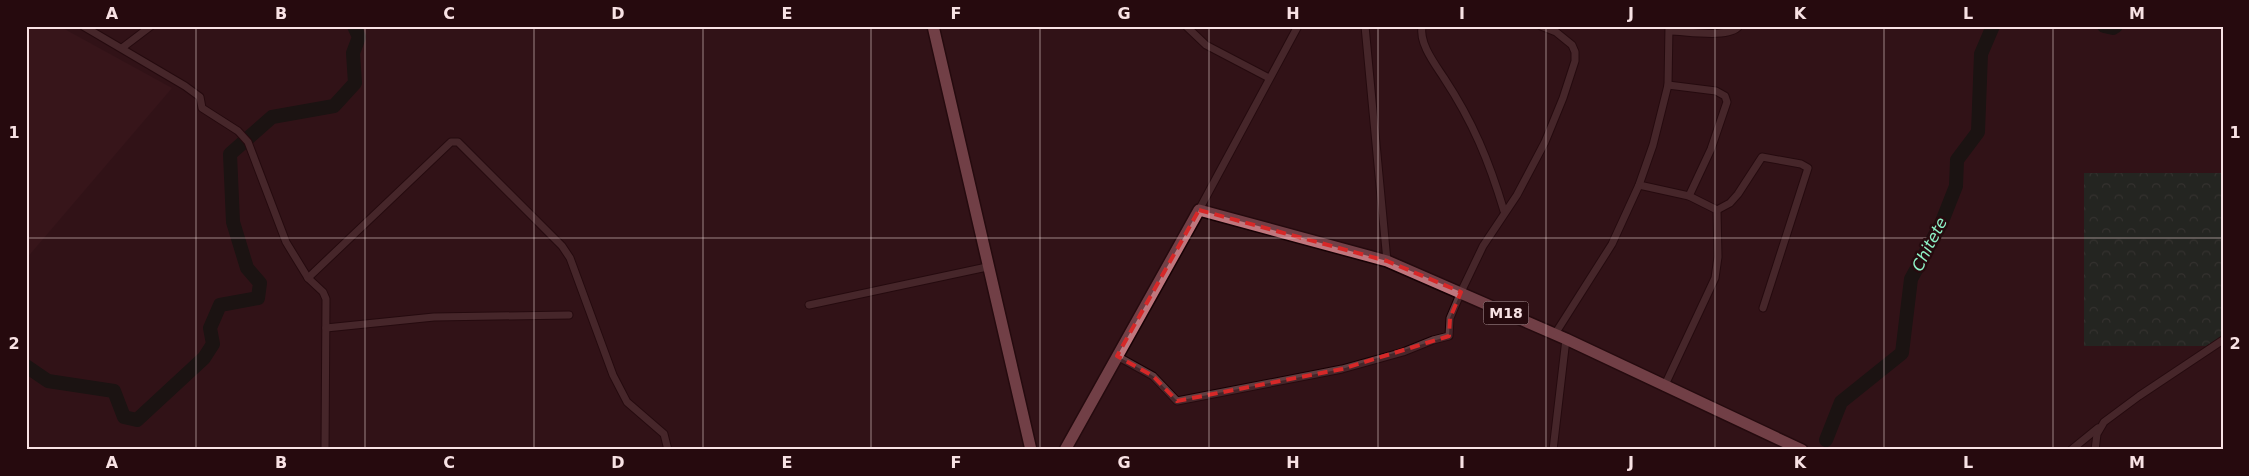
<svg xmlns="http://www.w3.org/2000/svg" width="2249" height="476" font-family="'DejaVu Sans',sans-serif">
<defs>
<pattern id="forest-crowns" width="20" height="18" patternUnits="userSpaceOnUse" patternTransform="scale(1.25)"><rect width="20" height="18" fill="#153c2d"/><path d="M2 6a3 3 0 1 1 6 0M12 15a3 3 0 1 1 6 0" fill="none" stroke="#38584b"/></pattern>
</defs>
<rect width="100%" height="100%" fill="#311317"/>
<!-- built -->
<polygon fill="#3e191e" points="26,26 59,26 172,88 26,259"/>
<!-- forest -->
<rect fill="url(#forest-crowns)" x="2084" y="173" width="139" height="173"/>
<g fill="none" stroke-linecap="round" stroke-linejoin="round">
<!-- river -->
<g stroke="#01140c" stroke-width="14">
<polyline points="2104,26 2113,28 2116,26"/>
<polyline points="26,366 48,381 114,391 124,417 137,420 204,358 213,344 210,328 220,305 258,298 260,283 247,268 233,222 230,154 272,117 334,106 355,83 353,53 359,37 354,26"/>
<polyline points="1826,440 1841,402 1902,353 1911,279 1941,224 1956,186 1957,160 1978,132 1981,54 1993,26"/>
</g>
<!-- minor casing -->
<g stroke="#170104" stroke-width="9">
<g id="minor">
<polyline points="83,26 185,86 200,97 202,108 238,131 248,142 286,242 308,278 323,292 326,299 325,450"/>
<polyline points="1186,26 1206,45 1269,78"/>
<polyline points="1365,26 1387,261"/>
<path d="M1422,26C1419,44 1435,64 1444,78C1473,122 1489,161 1504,211"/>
<path d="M1670,31C1686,31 1729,39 1739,26"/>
<polyline points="122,48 151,26"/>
<polyline points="1668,85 1716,91 1725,96 1727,102 1711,149 1689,196"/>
<polyline points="1639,185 1689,196 1717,210 1718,257 1715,278 1664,387"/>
<polyline points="1199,210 1298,26"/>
<polyline points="1717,210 1730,203 1738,194 1762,157 1801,164 1808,168 1763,308"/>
<polyline points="308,278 451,142 458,142 562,246 570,258 613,375 627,402 664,434 668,450"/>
<polyline points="809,305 987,267"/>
<polyline points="326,328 434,317 569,315"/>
<polyline points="1555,334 1612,244 1639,185 1653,145 1668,85 1669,26"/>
<polyline points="1117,356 1153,376 1177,401 1342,369 1403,352 1433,340 1449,336 1450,318 1461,292 1483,246 1517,195 1545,142 1563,98 1575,61 1575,52 1572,45 1556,32 1541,26"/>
<polyline points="1553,450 1566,339"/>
<polyline points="2071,450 2098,428"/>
<polyline points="2095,450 2097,434 2104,422 2139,396 2223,340"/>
</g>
</g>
<!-- primary casing -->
<g stroke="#170104" stroke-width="14">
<g id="primary">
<polyline points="933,26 1031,450"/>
<polyline points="1065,450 1199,210 1387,261 1566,339 1802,450"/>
</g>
</g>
<!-- minor -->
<use href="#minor" stroke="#603e41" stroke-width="7"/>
<!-- primary -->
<use href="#primary" stroke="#bf777e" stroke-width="11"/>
</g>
<!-- marked area -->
<path d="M0 0H2249V476H0ZM1199,210L1387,261L1461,292L1450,318L1449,336L1342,369L1177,401L1153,376L1117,356Z" fill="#311317" fill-opacity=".55" fill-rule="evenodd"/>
<path fill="none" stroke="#d62828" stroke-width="4" stroke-dasharray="10 6" stroke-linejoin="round" d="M1199,210L1387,261L1461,292L1450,318L1449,336L1342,369L1177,401L1153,376L1117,356Z"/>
<!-- grid -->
<path fill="none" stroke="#f8e2e4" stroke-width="1" stroke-opacity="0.55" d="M196,26V450M365,26V450M534,26V450M703,26V450M871,26V450M1040,26V450M1209,26V450M1378,26V450M1546,26V450M1715,26V450M1884,26V450M2053,26V450M26,238H2223"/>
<g text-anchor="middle" stroke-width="5" stroke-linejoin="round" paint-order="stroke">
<!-- shield labels -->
<rect fill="#260a0e" stroke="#b9a1a4" stroke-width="1" x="1483.5" y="301.5" width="45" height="23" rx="4"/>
<g font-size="14" font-weight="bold" fill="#f8e2e4">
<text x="1506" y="318">M18</text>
</g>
<!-- water labels -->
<g font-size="16" font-style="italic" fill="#8ef3c7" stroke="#260a0e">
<text transform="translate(1929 244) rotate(-63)" y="6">Chitete</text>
</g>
</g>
<!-- border -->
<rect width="2249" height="476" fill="none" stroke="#260a0e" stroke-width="55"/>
<rect x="28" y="28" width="2194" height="420" fill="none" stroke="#f8e2e4" stroke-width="2"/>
<g font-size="16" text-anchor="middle" font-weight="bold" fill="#f8e2e4">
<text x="112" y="19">A</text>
<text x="281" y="19">B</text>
<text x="449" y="19">C</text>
<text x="618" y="19">D</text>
<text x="787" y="19">E</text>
<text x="956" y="19">F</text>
<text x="1124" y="19">G</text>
<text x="1293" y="19">H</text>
<text x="1462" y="19">I</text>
<text x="1631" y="19">J</text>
<text x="1800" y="19">K</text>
<text x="1968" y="19">L</text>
<text x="2137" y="19">M</text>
<text x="14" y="138">1</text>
<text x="2235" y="138">1</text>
<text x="14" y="349">2</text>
<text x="2235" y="349">2</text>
<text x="112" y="468">A</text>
<text x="281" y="468">B</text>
<text x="449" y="468">C</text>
<text x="618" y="468">D</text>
<text x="787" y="468">E</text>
<text x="956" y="468">F</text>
<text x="1124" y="468">G</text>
<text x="1293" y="468">H</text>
<text x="1462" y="468">I</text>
<text x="1631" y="468">J</text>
<text x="1800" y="468">K</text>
<text x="1968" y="468">L</text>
<text x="2137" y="468">M</text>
</g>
</svg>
